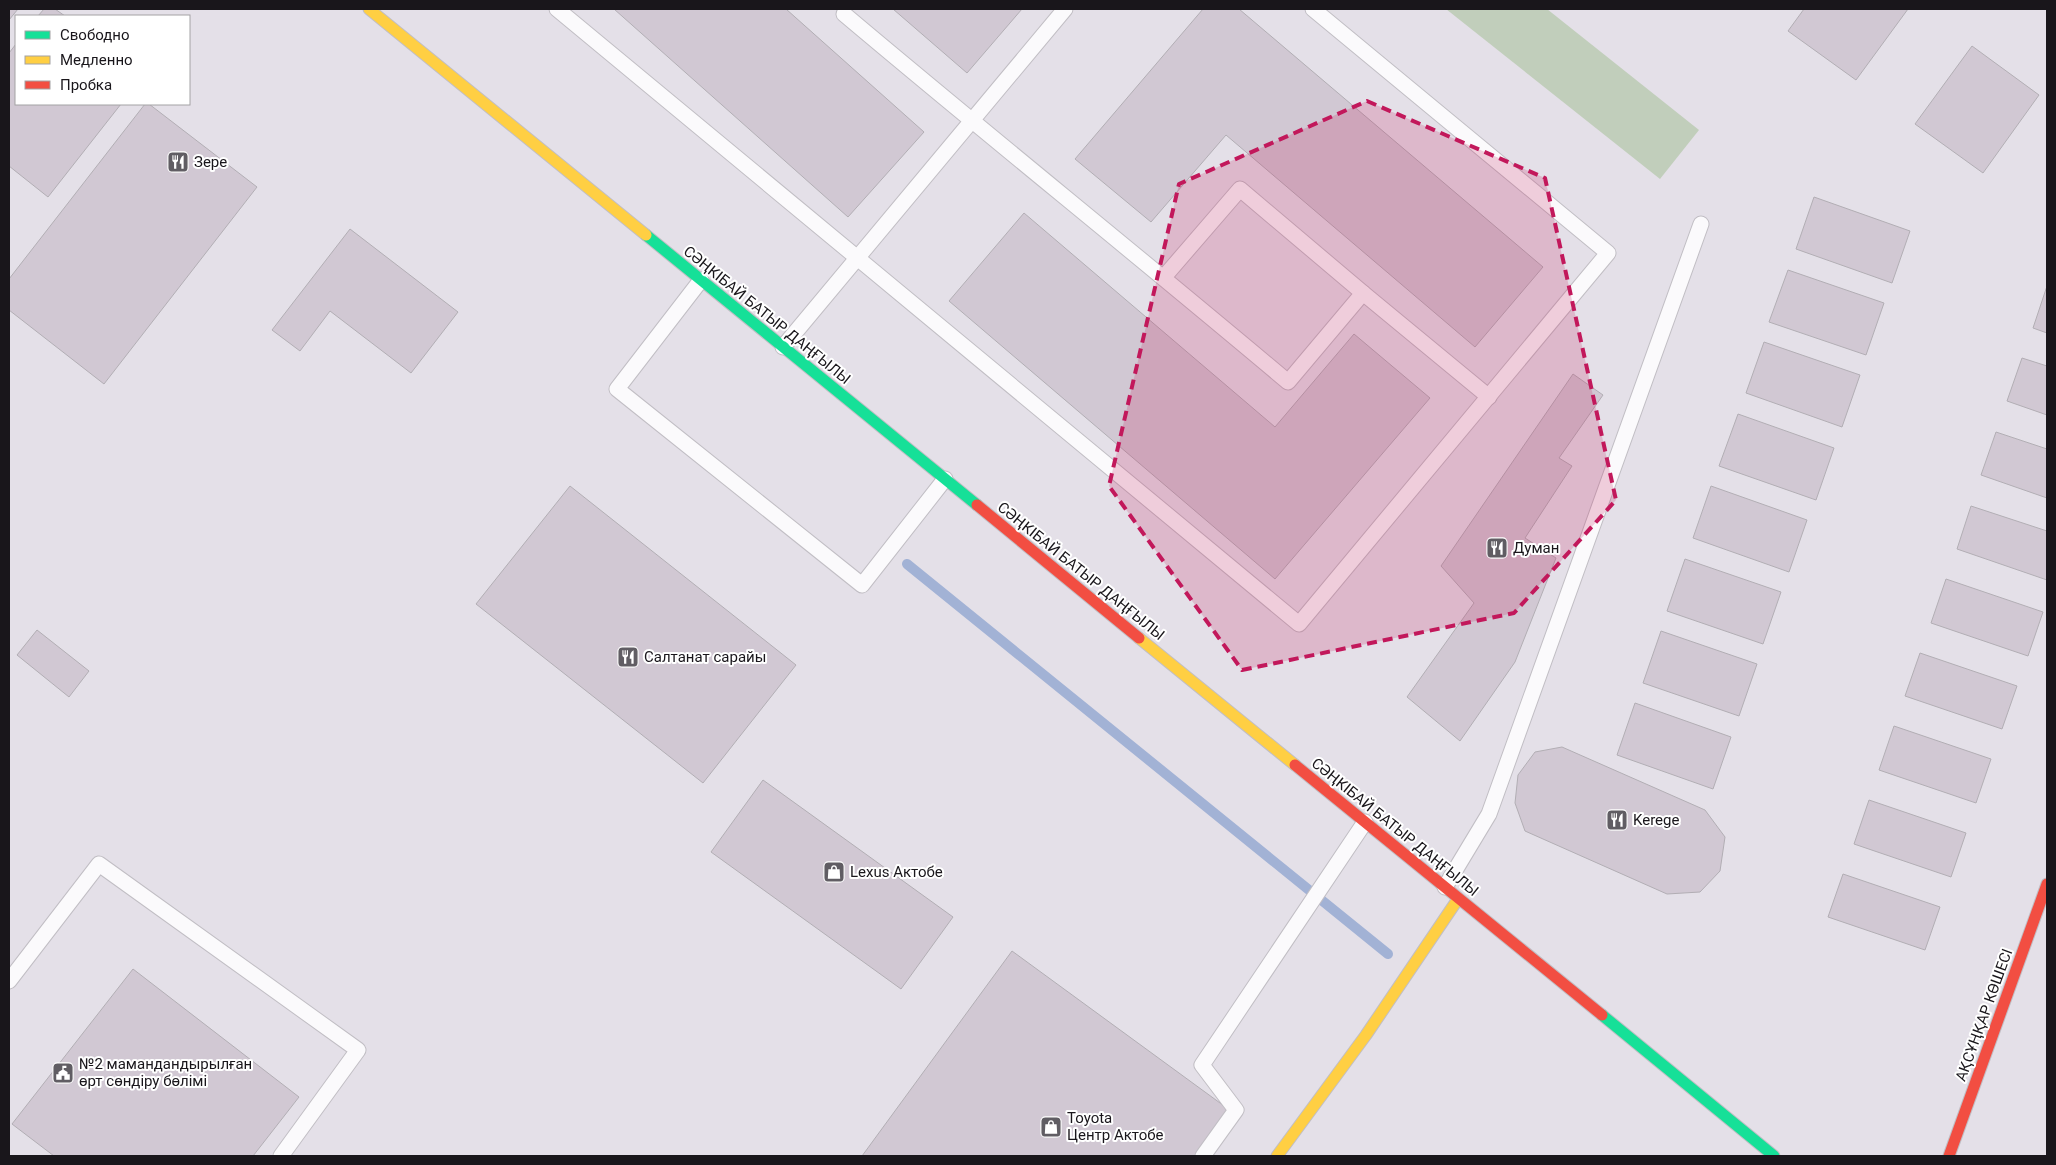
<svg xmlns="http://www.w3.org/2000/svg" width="2056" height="1165" font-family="Roboto,sans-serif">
<rect width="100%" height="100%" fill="#e4e0e8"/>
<!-- green -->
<polygon fill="#c1cebb" points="1446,9 1547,9 1699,130 1660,179"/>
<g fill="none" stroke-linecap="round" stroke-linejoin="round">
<!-- stream -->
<polyline stroke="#a2b2d5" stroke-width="10" points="907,564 1388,954"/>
</g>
<!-- building -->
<g fill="#d1c8d3" stroke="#b2aeb4">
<polygon points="9,9 18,9 9,20"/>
<polygon points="44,9 55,9 65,16 38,16"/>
<polygon points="614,9 786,9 924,132 848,217"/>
<polygon points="893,9 1022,9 967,73"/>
<polygon points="1203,9 1239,9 1543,267 1475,347 1226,135 1151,222 1075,159"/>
<polygon points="1804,9 1908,9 1856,80 1788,31"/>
<polygon points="16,44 16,104 121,104 48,197 9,166 9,53"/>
<polygon points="1972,46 2039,95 1983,173 1915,124"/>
<polygon points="145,104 149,104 257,187 104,384 9,310 9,279"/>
<polygon points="1814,197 1910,231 1892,283 1796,249"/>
<polygon points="1024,213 1275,427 1354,334 1430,398 1275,579 949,301"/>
<polygon points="350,229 458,312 411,373 330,311 300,351 272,330"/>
<polygon points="1788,270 1884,303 1866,355 1769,322"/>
<polygon points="2047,286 2047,333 2033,328"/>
<polygon points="1764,342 1860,375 1842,427 1746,393"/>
<polygon points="2022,358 2047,366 2047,415 2007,401"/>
<polygon points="1573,374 1603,395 1559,458 1572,466 1525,538 1556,558 1515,662 1460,741 1407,697 1474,603 1441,566"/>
<polygon points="1738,414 1834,448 1816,500 1719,466"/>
<polygon points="1996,432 2047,449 2047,498 1981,475"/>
<polygon points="570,486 796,665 703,783 476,604"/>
<polygon points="1711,486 1807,520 1789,572 1693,538"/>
<polygon points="1971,506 2047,531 2047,580 1957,549"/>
<polygon points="1685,559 1781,592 1763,644 1667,611"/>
<polygon points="1946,579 2043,612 2028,656 1931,623"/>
<polygon points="37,630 89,671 69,697 17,655"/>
<polygon points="1661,631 1757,664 1739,716 1643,683"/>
<polygon points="1920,653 2017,686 2002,729 1905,696"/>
<polygon points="1635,703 1731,737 1713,789 1617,755"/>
<polygon points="1894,726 1991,759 1976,803 1879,770"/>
<polygon points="1562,747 1705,810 1725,837 1720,871 1700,892 1667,894 1525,831 1515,803 1518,775 1535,752"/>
<polygon points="763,780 953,917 901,989 711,852"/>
<polygon points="1869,800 1966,833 1951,877 1854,844"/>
<polygon points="1843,874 1940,907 1925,950 1828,917"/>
<polygon points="1012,951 1231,1111 1198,1156 862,1156"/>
<polygon points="133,969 299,1097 253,1156 54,1156 12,1124"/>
</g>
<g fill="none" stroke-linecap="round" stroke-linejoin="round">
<!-- lane casing -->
<g stroke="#c1bec4" stroke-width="17">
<g id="lane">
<polyline points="557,9 1299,624 1608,253 1313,9"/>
<path d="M844,14C991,138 1141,258 1288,382L1363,293L1240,189L1164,277"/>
<polyline points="701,280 617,389 862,585 945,479"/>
<polyline points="1363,293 1489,397"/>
<polyline points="783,347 1065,9"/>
<polyline points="1445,887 1489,814 1701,224"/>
<polyline points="9,981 99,864 358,1050 281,1156"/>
<polyline points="1203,1156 1236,1110 1202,1065 1365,822"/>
</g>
</g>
<!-- fast casing -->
<g stroke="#c1bec4" stroke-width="13">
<g id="fast">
<polyline points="646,235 977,505"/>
<polyline points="1602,1015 1774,1156"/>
</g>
</g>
<!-- slow casing -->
<g stroke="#c1bec4" stroke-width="13">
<g id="slow">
<polyline points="369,9 646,235"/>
<polyline points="1139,638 1295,765"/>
<polyline points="1277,1156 1366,1035 1458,899"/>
</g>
</g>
<!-- jam casing -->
<g stroke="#c1bec4" stroke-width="13">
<g id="jam">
<polyline points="977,505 1139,638"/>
<polyline points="1295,765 1602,1015"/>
<polyline points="1949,1156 2047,884"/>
</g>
</g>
<!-- lane -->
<use href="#lane" stroke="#fbfafc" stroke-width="15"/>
<!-- fast -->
<use href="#fast" stroke="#16e098" stroke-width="11"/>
<!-- slow -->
<use href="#slow" stroke="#ffcf43" stroke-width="11"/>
<!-- jam -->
<use href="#jam" stroke="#f24e42" stroke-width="11"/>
</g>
<!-- marked area -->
<path fill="#c2185b" fill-opacity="0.2" stroke="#c2185b" stroke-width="4" stroke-dasharray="10 6" stroke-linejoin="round" d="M1367,101L1545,178L1616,500L1514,613L1242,670L1109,486L1179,184Z"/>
<!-- icons -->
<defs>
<g id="restaurant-square" transform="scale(1.125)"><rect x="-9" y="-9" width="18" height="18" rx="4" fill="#605d63" stroke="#fff"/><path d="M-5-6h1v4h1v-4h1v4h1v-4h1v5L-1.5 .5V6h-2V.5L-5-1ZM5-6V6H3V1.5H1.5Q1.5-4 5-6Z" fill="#fff"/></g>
<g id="shop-square" transform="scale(1.125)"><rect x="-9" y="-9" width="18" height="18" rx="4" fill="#605d63" stroke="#fff"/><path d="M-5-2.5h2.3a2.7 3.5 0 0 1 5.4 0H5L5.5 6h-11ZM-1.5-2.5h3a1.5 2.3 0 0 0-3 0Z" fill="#fff"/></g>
<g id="civic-square" transform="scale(1.125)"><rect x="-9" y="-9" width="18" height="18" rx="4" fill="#605d63" stroke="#fff"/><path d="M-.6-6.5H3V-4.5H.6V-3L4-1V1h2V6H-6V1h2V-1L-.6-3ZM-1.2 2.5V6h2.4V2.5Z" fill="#fff"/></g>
</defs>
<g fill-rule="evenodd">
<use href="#restaurant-square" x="178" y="162"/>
<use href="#restaurant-square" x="1497" y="548"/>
<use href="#restaurant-square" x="628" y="657"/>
<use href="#restaurant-square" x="1617" y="820"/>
<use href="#shop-square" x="834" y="872"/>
<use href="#civic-square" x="63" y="1073"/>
<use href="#shop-square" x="1051" y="1127"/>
</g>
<g text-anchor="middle" stroke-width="4" stroke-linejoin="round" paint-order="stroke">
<!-- poi labels -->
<g font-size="15" fill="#19161b" stroke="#fff" text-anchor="start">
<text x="194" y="167">Зере</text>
<text x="1513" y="553">Думан</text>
<text x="644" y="662">Салтанат сарайы</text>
<text x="1633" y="825">Kerege</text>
<text x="850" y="877">Lexus Актобе</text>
<text x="79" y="1069">№2 мамандандырылған<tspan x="79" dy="17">өрт сөндіру бөлімі</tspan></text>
<text x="1067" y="1123">Toyota<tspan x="1067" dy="17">Центр Актобе</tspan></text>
</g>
<!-- street labels -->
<g font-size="15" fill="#19161b" stroke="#fff">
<text transform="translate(767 315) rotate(39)" y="5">СӘҢКІБАЙ БАТЫР ДАҢҒЫЛЫ</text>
<text transform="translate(1081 571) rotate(39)" y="5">СӘҢКІБАЙ БАТЫР ДАҢҒЫЛЫ</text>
<text transform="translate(1395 827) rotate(39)" y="5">СӘҢКІБАЙ БАТЫР ДАҢҒЫЛЫ</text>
<text transform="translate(1984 1015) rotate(-70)" y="5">АҚСҰҢҚАР КӨШЕСІ</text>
</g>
</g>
<!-- border -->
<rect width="2056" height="1165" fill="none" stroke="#19161b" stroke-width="20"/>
<!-- legend -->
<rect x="15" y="15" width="175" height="90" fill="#ffffff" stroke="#a3a2a4"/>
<rect x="25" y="31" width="25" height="8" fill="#16e098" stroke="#a3a2a4"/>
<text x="60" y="40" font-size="15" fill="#19161b">Свободно</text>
<rect x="25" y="56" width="25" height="8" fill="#ffcf43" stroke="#a3a2a4"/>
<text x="60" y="65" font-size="15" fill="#19161b">Медленно</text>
<rect x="25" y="81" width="25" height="8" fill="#f24e42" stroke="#a3a2a4"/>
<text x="60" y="90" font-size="15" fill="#19161b">Пробка</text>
</svg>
